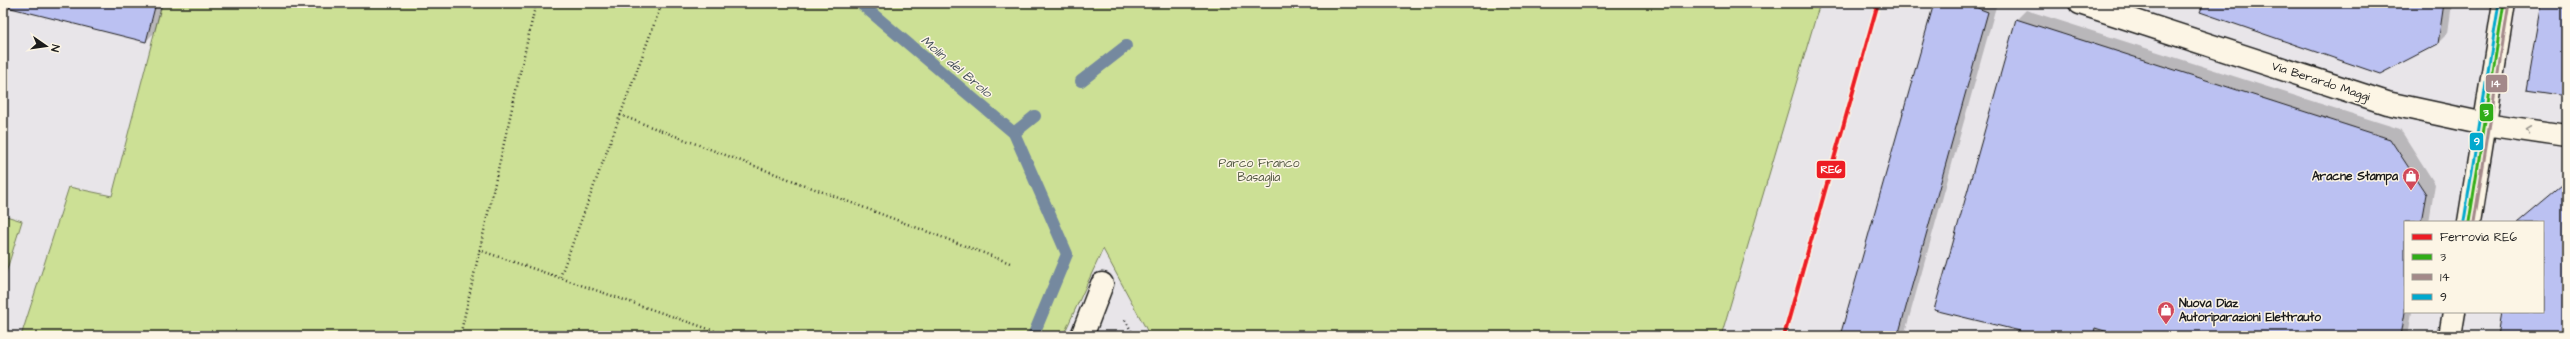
<svg xmlns="http://www.w3.org/2000/svg" width="2570" height="339" font-family="'Architects Daughter',sans-serif">
<rect width="100%" height="100%" fill="#e8e5e9"/>
<filter id="ink" filterUnits="userSpaceOnUse"><feTurbulence type="fractalNoise" baseFrequency=".025" numOctaves="2"/><feDisplacementMap in="SourceGraphic" scale="8" xChannelSelector="R" yChannelSelector="G"/><feConvolveMatrix kernelMatrix="1 2 1 2 8 2 1 2 1" color-interpolation-filters="sRGB"/></filter>
<g filter="url(#ink)">
<!-- green -->
<g fill="#cce095" stroke="#747e58">
<polygon points="162,3 1820,3 1721,336 1150,336 1103,249 1063,336 21,336 69,187 112,196"/>
<polygon points="3,215 22,221 3,282"/>
</g>
<!-- shadow -->
<g fill="#0003">
<polygon points="3,3 163,3 155,32 146,41"/>
<polygon points="1935,3 1997,3 1904,336 1841,336"/>
<polygon points="2205,3 2452,3 2448,33 2438,43"/>
<polygon points="2026,10 2400,129 2435,184 2429,222 2405,222 2405,312 2412,312 2408,336 2125,336 2101,329 2100,336 2020,336 2017,19"/>
<polygon points="2567,181 2567,336 2498,336 2502,312 2543,312 2543,222 2519,222"/>
</g>
<g fill="none" stroke-linecap="round" stroke-linejoin="round">
<!-- stream -->
<g stroke="#74899f" stroke-width="12">
<polyline points="860,3 1014,133 1035,116"/>
<polyline points="1081,81 1126,46"/>
<polyline points="1014,133 1067,254 1033,336"/>
</g>
</g>
<!-- building -->
<g fill="#bbc1f2" stroke="#1c1c1c">
<polygon points="3,3 156,3 146,42 3,6"/>
<polygon points="1934,3 1964,3 1988,12 1898,336 1840,336"/>
<polygon points="2204,3 2444,3 2438,44 2380,74 2200,12"/>
<polygon points="2541,3 2567,3 2567,96 2526,90"/>
<polygon points="2016,19 2390,139 2426,194 2421,222 2405,222 2405,312 2401,336 2121,336 2095,328 2093,336 2019,336 2020,331 1934,310"/>
<polygon points="2567,181 2567,336 2497,336 2501,312 2543,312 2543,222 2518,222"/>
</g>
<g fill="none" stroke-linecap="round" stroke-linejoin="round">
<!-- minor casing -->
<g stroke="#1c1c1c" stroke-width="25">
<g id="minor">
<polyline points="2080,3 2387,103 2485,124 2567,136"/>
<polyline points="2469,222 2504,3"/>
<polyline points="1082,336 1102,284"/>
<polyline points="2450,336 2454,312"/>
</g>
</g>
<!-- path -->
<g stroke="#1c1c1c" stroke-width="2.5" stroke-dasharray="1 3" stroke-linecap="butt">
<polyline points="620,115 1010,263"/>
<polyline points="479,250 729,336"/>
<polyline points="560,277 662,3"/>
<polyline points="1125,320 1134,336"/>
<polyline points="460,336 536,3"/>
</g>
<!-- minor -->
<use href="#minor" stroke="#fcf5e5" stroke-width="22"/>
<!-- bus-1 casing -->
<g stroke="#fcf5e5" stroke-width="6">
<polyline id="bus-1" points="2469,222 2504,3"/>
</g>
<!-- bus-2 casing -->
<g stroke="#fcf5e5" stroke-width="6">
<polyline id="bus-2" points="2474,222 2509,4"/>
</g>
<!-- bus-3 casing -->
<g stroke="#fcf5e5" stroke-width="6">
<polyline id="bus-3" points="2464,221 2499,3"/>
</g>
<!-- bus-1 -->
<use href="#bus-1" stroke="#30ad18" stroke-width="3"/>
<!-- bus-2 -->
<use href="#bus-2" stroke="#a38989" stroke-width="3"/>
<!-- bus-3 -->
<use href="#bus-3" stroke="#00a9ce" stroke-width="3"/>
<!-- rail-1 casing -->
<g stroke="#fcf5e5" stroke-width="7">
<polyline id="rail-1" points="1784,336 1878,3"/>
</g>
<!-- rail-1 -->
<use href="#rail-1" stroke="#ed1c24" stroke-width="4"/>
</g>
<!-- one-way arrows -->
<defs><path id="oneway-chevron" d="M-2-3.5L2.5 0L-2 3.5" fill="none" stroke-width="1.6" stroke-linecap="round" stroke-linejoin="round"/></defs>
<use stroke="#97938b" href="#oneway-chevron" transform="translate(2528 130) rotate(-172)"/>
</g>
<!-- icons -->
<defs>
<g id="shop-pin" transform="scale(0.9)"><path d="M0 17L-7.5 6A9.5 9.5 0 1 1 7.5 6Z" fill="#d1495b" stroke="#fcf5e5"/><path d="M-5-2.5h2.3a2.7 3.5 0 0 1 5.4 0H5L5.5 6h-11ZM-1.5-2.5h3a1.5 2.3 0 0 0-3 0Z" fill="#fff"/></g>
</defs>
<g fill-rule="evenodd">
<use href="#shop-pin" x="2411" y="176"/>
<use href="#shop-pin" x="2166" y="310"/>
</g>
<g text-anchor="middle" stroke-width="3" stroke-linejoin="round" paint-order="stroke">
<!-- street labels -->
<g font-size="12" fill="#1c1c1c" stroke="#fcf5e5">
<text transform="translate(2321 81) rotate(18)" y="4">Via Berardo Maggi</text>
</g>
<!-- park labels -->
<g font-size="12" fill="#515740" stroke="#fcf5e5">
<text x="1259" y="167">Parco Franco<tspan x="1259" dy="14">Basaglia</tspan></text>
</g>
<!-- poi labels -->
<g font-size="12" font-weight="bold" fill="#1c1c1c" stroke="#fcf5e5" text-anchor="end">
<text x="2398" y="180">Aracne Stampa</text>
<text x="2179" y="307" text-anchor="start">Nuova Diaz<tspan x="2179" dy="14">Autoriparazioni Elettrauto</tspan></text>
</g>
<!-- water labels -->
<g font-size="13" font-style="italic" fill="#48525d" stroke="#fcf5e5">
<text transform="translate(957 66) rotate(40)" y="5">Molin del Brolo</text>
</g>
</g>
<g stroke="#fcf5e5" stroke-width="1.5">
<rect x="2485" y="74" width="23" height="19" rx="4" fill="#a38989"/>
<rect x="2479" y="103" width="15" height="19" rx="4" fill="#30ad18"/>
<rect x="2469" y="132" width="15" height="19" rx="4" fill="#00a9ce"/>
<rect x="1816" y="160" width="30" height="19" rx="4" fill="#ed1c24"/>
</g>
<g font-size="11" text-anchor="middle" font-weight="bold" fill="#fff">
<text x="2496" y="87">14</text>
<text x="2486" y="116">3</text>
<text x="2477" y="145">9</text>
<text x="1831" y="173">RE6</text>
</g>
<!-- margin -->
<rect width="2570" height="339" fill="none" stroke="#fcf5e5" stroke-width="16"/>
<rect x="8" y="8" width="2554" height="323" fill="none" stroke="#1c1c1c" stroke-width="1.5" filter="url(#ink)"/>
<!-- legend -->
<rect x="2404" y="221" width="140" height="92" fill="#fcf5e5" stroke="#a29e95"/>
<rect x="2412" y="234" width="20" height="6" fill="#ed1c24" stroke="#a29e95"/>
<text x="2440" y="241" font-size="12" fill="#1c1c1c">Ferrovia RE6</text>
<rect x="2412" y="254" width="20" height="6" fill="#30ad18" stroke="#a29e95"/>
<text x="2440" y="261" font-size="12" fill="#1c1c1c">3</text>
<rect x="2412" y="274" width="20" height="6" fill="#a38989" stroke="#a29e95"/>
<text x="2440" y="281" font-size="12" fill="#1c1c1c">14</text>
<rect x="2412" y="294" width="20" height="6" fill="#00a9ce" stroke="#a29e95"/>
<text x="2440" y="301" font-size="12" fill="#1c1c1c">9</text>
<!-- north arrow -->
<g transform="translate(46 46) rotate(103)" stroke="#fcf5e5" stroke-width="3" paint-order="stroke">
<path d="M0-3L7 15L0 10L-7 15Z" fill="#1c1c1c"/>
<text y="-6" font-size="11" font-weight="bold" text-anchor="middle" fill="#1c1c1c">N</text>
</g>
</svg>
